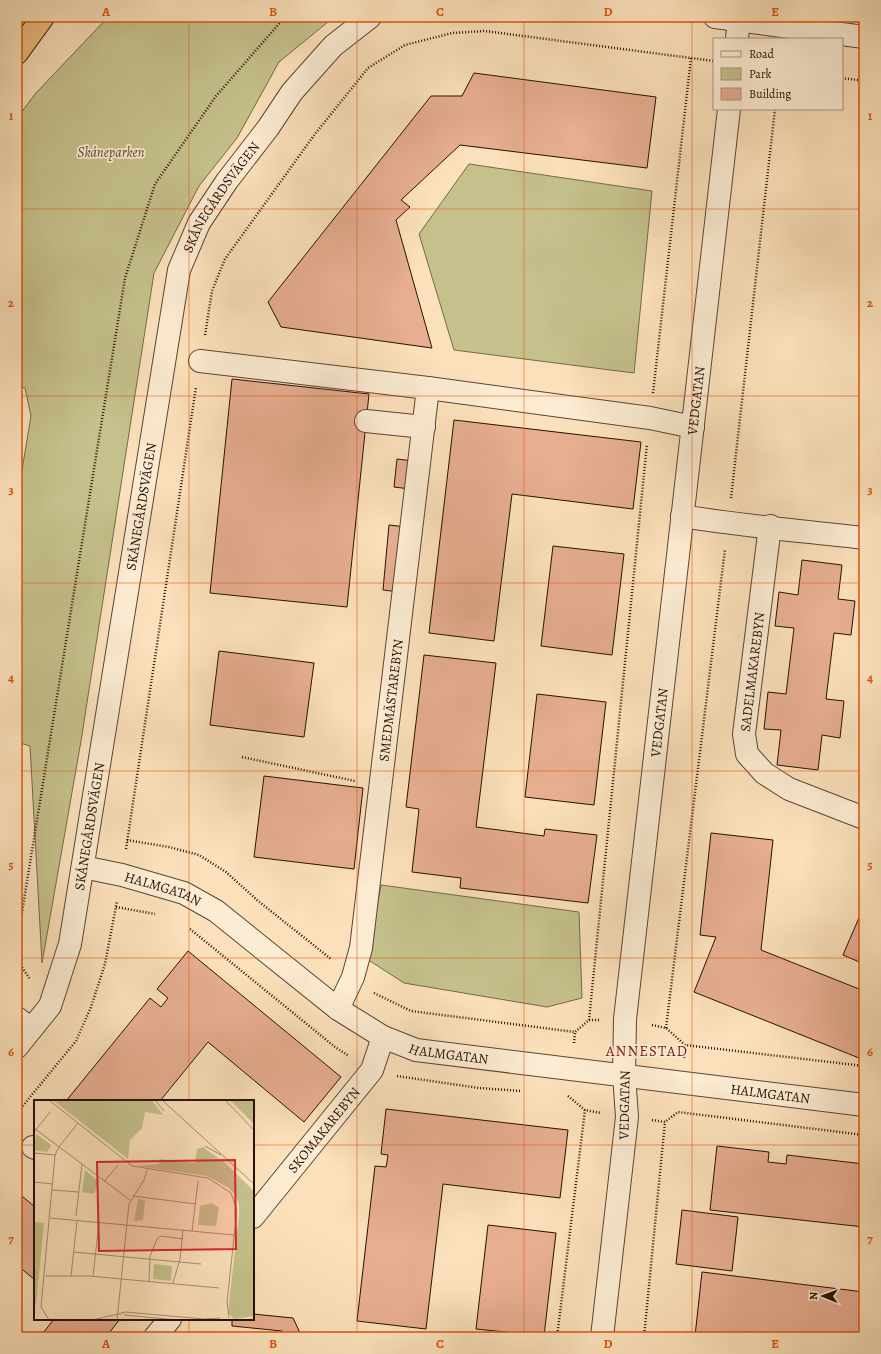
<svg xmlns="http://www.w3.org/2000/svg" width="881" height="1354" font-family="Alegreya,serif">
<rect width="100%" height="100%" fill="#fbe1bb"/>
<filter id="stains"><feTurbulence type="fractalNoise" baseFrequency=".005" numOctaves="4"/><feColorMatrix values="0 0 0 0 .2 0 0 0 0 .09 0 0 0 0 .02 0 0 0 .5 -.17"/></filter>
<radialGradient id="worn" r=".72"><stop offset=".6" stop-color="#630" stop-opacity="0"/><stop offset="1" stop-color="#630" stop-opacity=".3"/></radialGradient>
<!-- green -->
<g fill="#c5c18c" stroke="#766848">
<polygon points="108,17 334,17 279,62 237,138 199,186 154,273 81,741 42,963 30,746 17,742 17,500 31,416 25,388 17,387 17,118 36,93"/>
<polygon points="469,164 652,191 634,373 454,350 419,234"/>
<polygon points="381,885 579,912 582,998 547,1007 404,983 367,959"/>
</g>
<!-- building -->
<g fill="#e7ae92" stroke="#280f04">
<polygon points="474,73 656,97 647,168 460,145 401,200 410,207 396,220 432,348 281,327 268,302 431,96 462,96"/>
<polygon points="232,379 369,394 347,607 210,593"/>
<polygon points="454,420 641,442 633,509 512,494 494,641 429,633"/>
<polygon points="397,459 413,461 410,489 394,487"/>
<polygon points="389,525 406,527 399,592 383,590"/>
<polygon points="553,546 624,554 612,655 541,646"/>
<polygon points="802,560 842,565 838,599 855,601 851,635 834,633 826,699 844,701 840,738 822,735 818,770 777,765 781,730 764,729 768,692 786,694 794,628 775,626 779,592 798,595"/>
<polygon points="219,651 314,663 304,737 210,725"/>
<polygon points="424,655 496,663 476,827 544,836 545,829 597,835 588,903 460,888 461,878 412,872 419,809 406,807"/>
<polygon points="537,694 606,702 594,805 525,797"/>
<polygon points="264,776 363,788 354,869 254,857"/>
<polygon points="711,833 773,840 761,950 864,991 864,1060 694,992 716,937 700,935"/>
<polygon points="864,906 864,964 843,955"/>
<polygon points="188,951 341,1077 304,1122 208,1042 160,1101 66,1101 150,998 161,1007 165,1002 168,998 157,989"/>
<polygon points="386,1109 568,1130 560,1198 443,1184 426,1329 357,1321 375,1166 386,1167 387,1162 388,1155 381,1154"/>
<polygon points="717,1146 769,1152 768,1162 786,1164 787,1155 864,1164 864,1227 710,1210"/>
<polygon points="17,1192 35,1207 35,1280 17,1265"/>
<polygon points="682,1210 738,1217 732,1271 676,1264"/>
<polygon points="488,1225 556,1233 544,1336 476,1329"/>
<polygon points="702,1272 864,1292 864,1337 765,1337 765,1334 748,1332 747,1337 695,1336"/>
<polygon points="253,1314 293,1318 302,1337 285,1337 282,1331 232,1326 232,1319 253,1319"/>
<polygon points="54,1319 120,1319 106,1337 40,1337"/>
</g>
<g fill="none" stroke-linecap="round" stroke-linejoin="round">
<!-- lane casing -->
<g stroke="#5d4432" stroke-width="19">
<polyline id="lane" points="17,1015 33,1027"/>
</g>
<!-- street casing -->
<g stroke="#5d4432" stroke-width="24">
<g id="street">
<polyline points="715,17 864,37"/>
<polyline points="737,39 739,20"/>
<polyline points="200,361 428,388 650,418 693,427"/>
<polyline points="366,421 424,427"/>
<path d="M682,516C742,526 803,531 864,538"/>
<polyline points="770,526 744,734 747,754 764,773 789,789 864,818"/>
<path id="s1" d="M83,867L122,875L184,893L216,911L338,1009L383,1037L416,1050L864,1105"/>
<path id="s2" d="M338,1009L353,977L361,948L428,388"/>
<path id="s3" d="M17,1047L50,1006L70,944L179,270L199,223L227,181L268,128L292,92L333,46L370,17"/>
<polyline points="33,1147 35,1148"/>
<path id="s4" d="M253,1217L372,1070L383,1037"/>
<polyline points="155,1337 170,1319"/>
<path id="s5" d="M602,1337L627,1117L624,1074L625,1019L729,109"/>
</g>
</g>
<!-- highway casing -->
<g stroke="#280f04" stroke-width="24">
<polyline id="highway" points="17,53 43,17"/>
</g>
<!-- path -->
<g stroke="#280f04" stroke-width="2.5" stroke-dasharray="1 2" stroke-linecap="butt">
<polyline points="842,78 864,81"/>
<polyline points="205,335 212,291 225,259 315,134 368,68 405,45 452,33 485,31 714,61"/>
<polyline points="653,393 691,58"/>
<polyline points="731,498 775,109"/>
<polyline points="242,757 355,781"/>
<polyline points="127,840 169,847 199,855 226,872 257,900 331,959"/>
<polyline points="126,849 196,387"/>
<polyline points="116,907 155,914"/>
<polyline points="190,929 335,1047 349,1056"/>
<polyline points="17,943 125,278 155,184 216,96 285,17"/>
<polyline points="17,960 30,979"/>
<polyline points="374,993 411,1011 575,1032 589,1020 599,1020"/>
<polyline points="589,1020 647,444"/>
<polyline points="652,1025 666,1028 685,1045 864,1066"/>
<polyline points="666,1028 725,549"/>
<polyline points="574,1043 575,1032"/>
<polyline points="684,1058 685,1045"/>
<polyline points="397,1076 479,1088 521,1091"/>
<polyline points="568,1096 585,1110 601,1113"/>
<polyline points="17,1113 76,1041 91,1007 105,964 117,901"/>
<polyline points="652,1120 665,1122 678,1112 864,1135"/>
<polyline points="557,1337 585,1110"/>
<polyline points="644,1337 665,1122"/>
</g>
<!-- lane -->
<use href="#lane" stroke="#fcecd3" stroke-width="17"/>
<!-- street -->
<use href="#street" stroke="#fcecd3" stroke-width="22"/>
<!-- highway -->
<use href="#highway" stroke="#eec07e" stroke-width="22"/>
</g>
<!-- grid -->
<path fill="none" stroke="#de550c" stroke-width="1" stroke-opacity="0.55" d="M189,17V1101M357,17V1337M524,17V1337M692,17V1337M17,209H864M17,396H864M17,583H864M17,771H864M17,958H864M17,1145H35M253,1145H864M189,1319V1337"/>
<g text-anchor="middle" stroke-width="3.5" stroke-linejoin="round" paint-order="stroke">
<!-- park labels -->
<g font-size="14" font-style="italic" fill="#5f4d34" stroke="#fcecd3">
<text x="111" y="157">Skåneparken</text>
</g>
<!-- street labels -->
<g font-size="14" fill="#280f04" stroke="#fcecd3">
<text dy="5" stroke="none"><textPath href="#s3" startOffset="885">SKÅNEGÅRDSVÄGEN</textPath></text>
<text dy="5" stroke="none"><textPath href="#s5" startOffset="942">VEDGATAN</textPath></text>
<text dy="5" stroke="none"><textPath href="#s3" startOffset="561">SKÅNEGÅRDSVÄGEN</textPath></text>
<text transform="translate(752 672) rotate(-83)" y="5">SADELMAKAREBYN</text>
<text dy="5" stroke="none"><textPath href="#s2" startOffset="315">SMEDMÄSTAREBYN</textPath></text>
<text dy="5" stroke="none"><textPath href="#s5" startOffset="618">VEDGATAN</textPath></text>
<text dy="5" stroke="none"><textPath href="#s3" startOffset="237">SKÅNEGÅRDSVÄGEN</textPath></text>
<text dy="5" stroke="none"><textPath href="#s1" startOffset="83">HALMGATAN</textPath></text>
<text dy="5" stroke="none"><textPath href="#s1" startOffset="419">HALMGATAN</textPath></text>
<text dy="5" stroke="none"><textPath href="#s1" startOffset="743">HALMGATAN</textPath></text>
<text transform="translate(624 1105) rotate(-89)" y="5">VEDGATAN</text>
<text dy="5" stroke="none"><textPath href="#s4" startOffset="112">SKOMAKAREBYN</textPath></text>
</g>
<!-- neighbourhood labels -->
<g font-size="15" letter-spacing="1" fill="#7a1f14" stroke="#fcecd3">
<text x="647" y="1056">ANNESTAD</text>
</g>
</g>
<!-- overview -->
<g transform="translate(34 1100)">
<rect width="220" height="220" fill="#fbe1bb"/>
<path d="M19,0H118L129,15L111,12L108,28L96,40L94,59ZM196,0H220V25L217,21ZM2,34L17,45L13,52L0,50ZM169,47L191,63L220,91V216L200,219L194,213L205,115V104L201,95L195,88L173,76L103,66L125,64L126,59L161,63L163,49ZM51,70L65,82L60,94L48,92ZM104,99L111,100L109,120L100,121ZM178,103L185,108L182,126L164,125L166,106ZM0,122L10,123L2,205H0ZM120,164L138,166L137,181L119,179Z" fill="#c5c18c"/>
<path fill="none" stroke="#a78d72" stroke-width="1" d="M15,0L98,66L174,78L197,93L203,110L193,202L195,218M121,0L130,11M128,0L220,84M191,0L220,30M0,28L96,100M1,31L16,12M171,46L187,55M0,53L21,55M0,82L19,84M70,82L84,65M18,90L45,92M99,96L162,104M42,116L48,64M16,118L200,135M158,131L164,81M39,152L167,164M11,176H55L185,188M37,176L43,121M59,176L65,123M115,182L116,156L123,139L127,136L149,139M139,183L146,159L149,130M90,215L143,220M15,220L7,207L21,55L25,47L44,23M59,220L92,212L170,219L186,218M83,220L95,104L110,80L113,70"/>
<path fill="#d62828" fill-opacity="0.15" stroke="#d62828" stroke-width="2" d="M201,60L202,149L65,151L63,62Z"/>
<rect width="220" height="220" fill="none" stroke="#280f04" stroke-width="2"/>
</g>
<!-- margin -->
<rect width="881" height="1354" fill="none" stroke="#fbe1bb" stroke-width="44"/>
<!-- legend -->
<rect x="713" y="38" width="130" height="72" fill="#fcecd3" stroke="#a79480"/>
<rect x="721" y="51" width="20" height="6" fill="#fcecd3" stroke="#a79480"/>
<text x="749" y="58" font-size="12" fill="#280f04">Road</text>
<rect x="721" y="68" width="20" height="12" fill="#c5c18c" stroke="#a79480"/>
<text x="749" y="78" font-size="12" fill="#280f04">Park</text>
<rect x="721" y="88" width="20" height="12" fill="#e7ae92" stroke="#a79480"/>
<text x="749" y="98" font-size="12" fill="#280f04">Building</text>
<!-- north arrow -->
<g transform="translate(823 1296) rotate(271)" stroke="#fcecd3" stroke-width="3" paint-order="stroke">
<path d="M0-3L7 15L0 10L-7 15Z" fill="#280f04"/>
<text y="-6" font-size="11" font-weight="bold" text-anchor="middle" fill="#280f04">N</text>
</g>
<rect x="22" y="22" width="837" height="1310" fill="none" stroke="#de550c" stroke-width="1.5"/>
<g font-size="13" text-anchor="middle" font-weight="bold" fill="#de550c">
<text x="106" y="16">A</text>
<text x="273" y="16">B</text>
<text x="440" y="16">C</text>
<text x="608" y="16">D</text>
<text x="775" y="16">E</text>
<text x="11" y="120">1</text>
<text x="870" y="120">1</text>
<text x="11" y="307">2</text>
<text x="870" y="307">2</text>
<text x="11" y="494">3</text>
<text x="870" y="494">3</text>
<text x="11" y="682">4</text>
<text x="870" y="682">4</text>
<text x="11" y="869">5</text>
<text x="870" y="869">5</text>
<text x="11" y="1056">6</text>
<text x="870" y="1056">6</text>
<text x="11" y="1243">7</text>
<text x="870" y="1243">7</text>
<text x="106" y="1348">A</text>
<text x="273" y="1348">B</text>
<text x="440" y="1348">C</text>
<text x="608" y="1348">D</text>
<text x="775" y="1348">E</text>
</g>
<rect width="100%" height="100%" filter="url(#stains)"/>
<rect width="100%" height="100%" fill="url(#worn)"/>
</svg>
